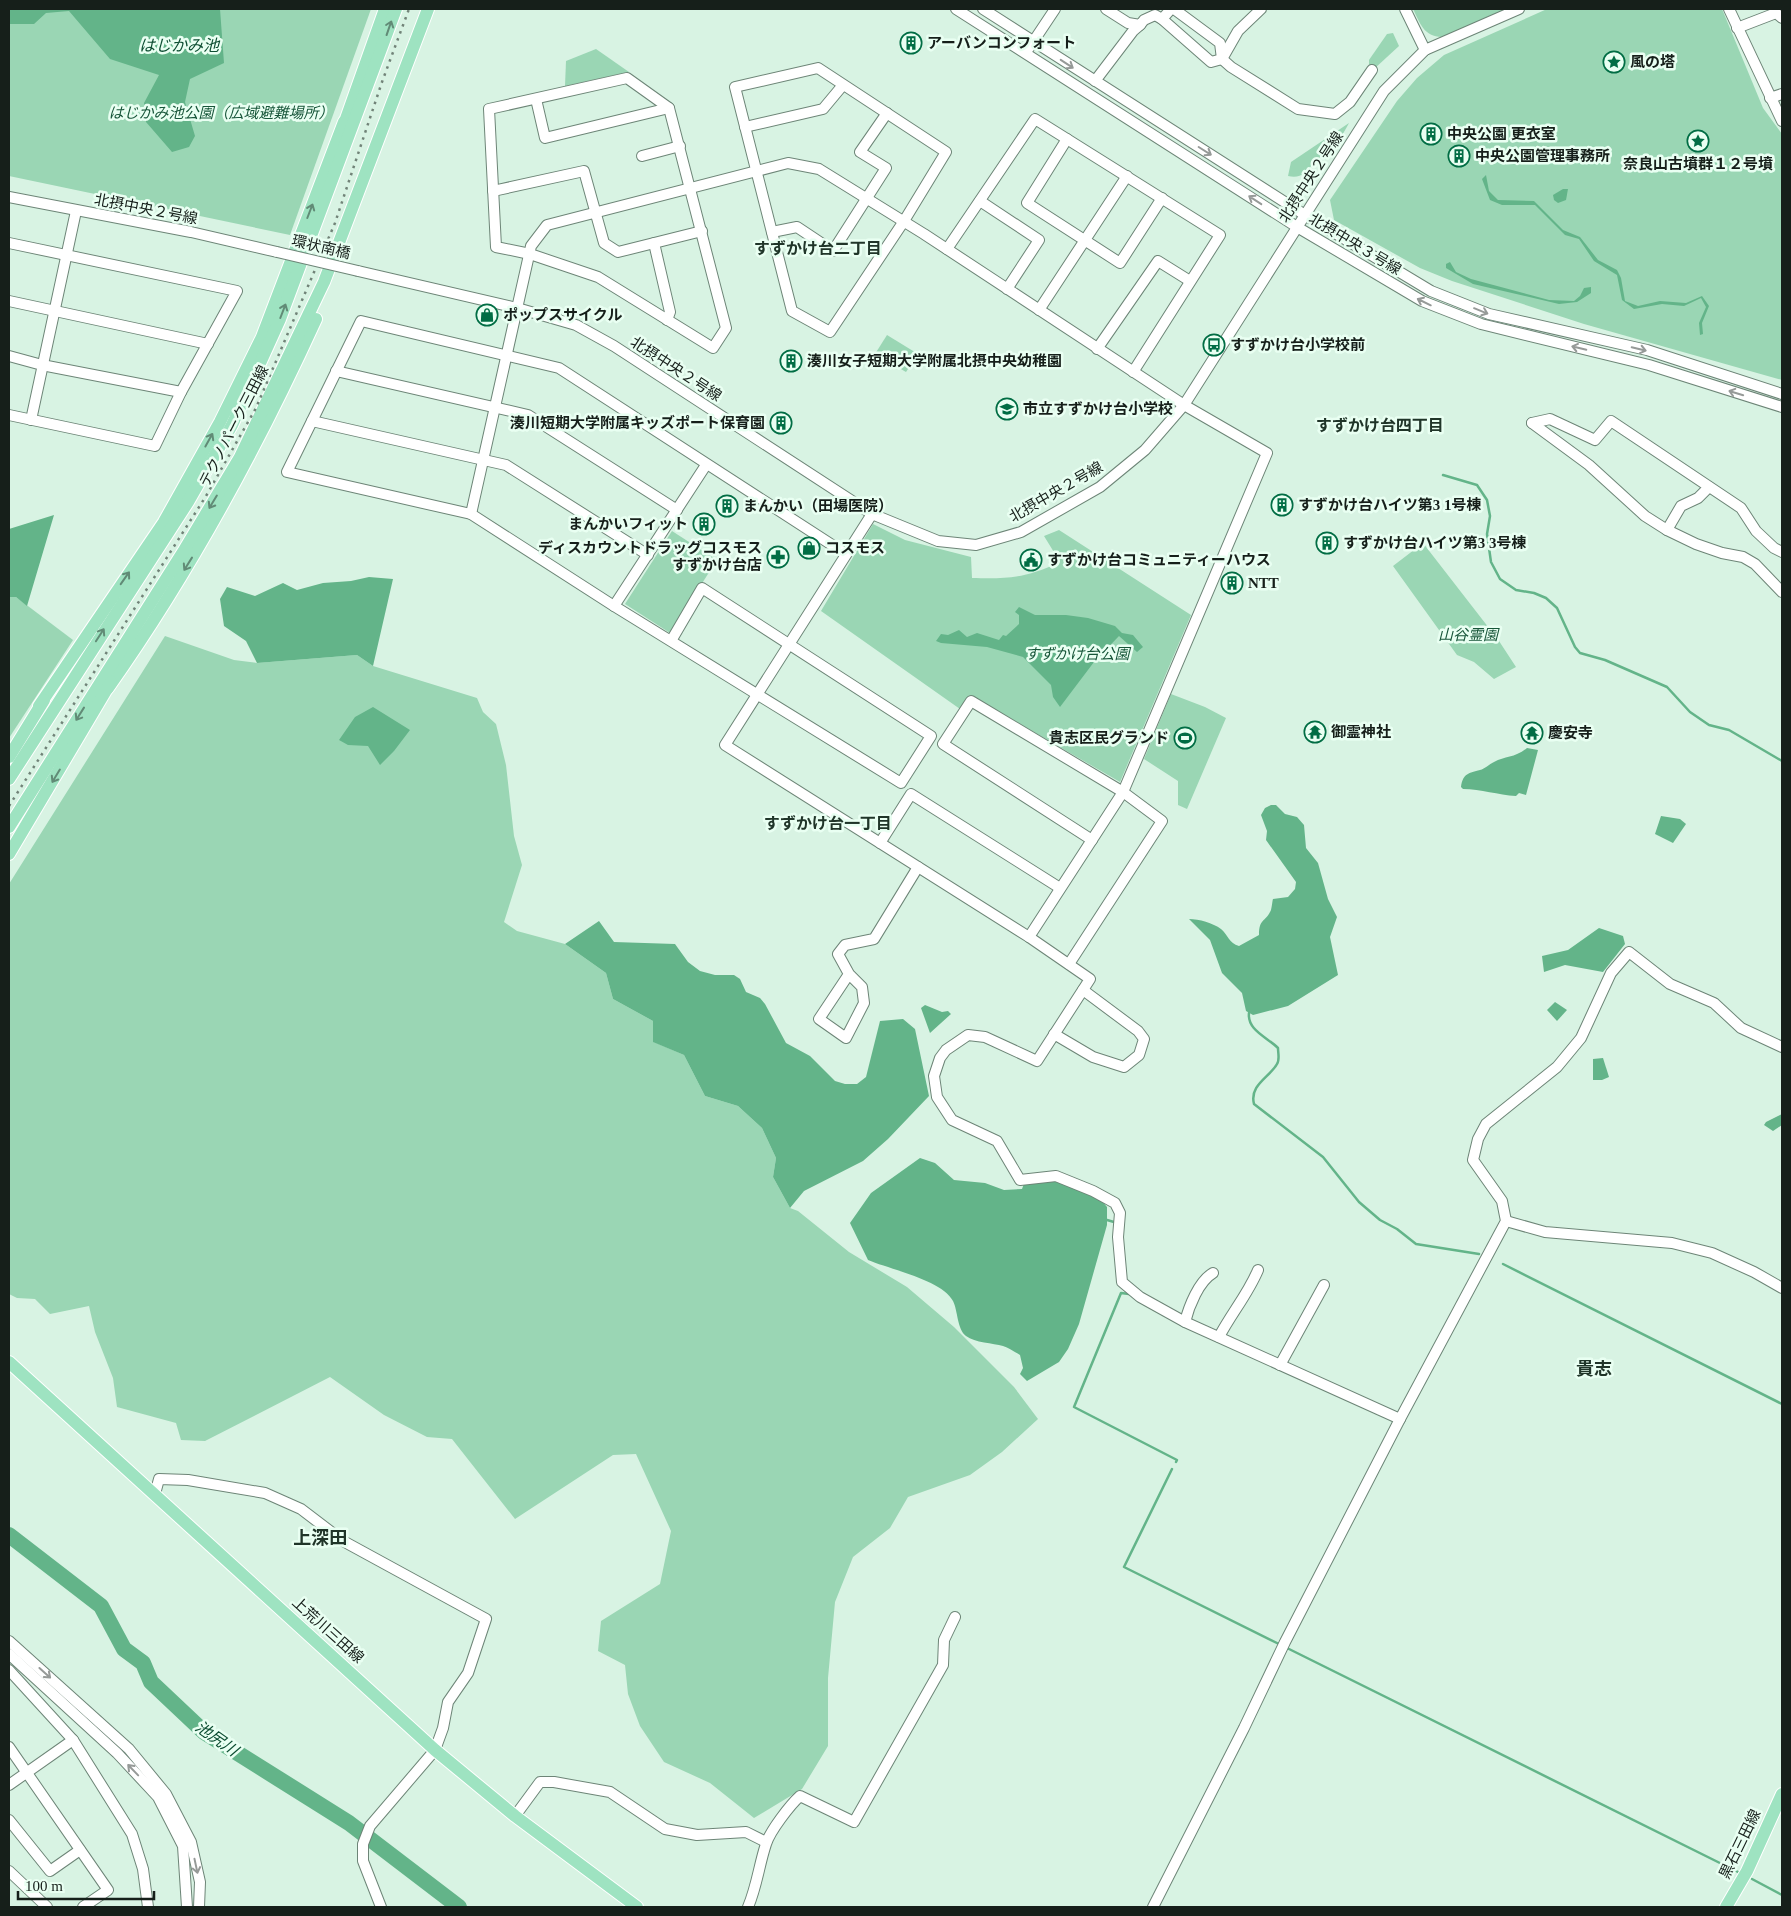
<svg xmlns="http://www.w3.org/2000/svg" width="1791" height="1916" font-family="'Times New Roman','Noto Sans JP',serif">
<rect width="100%" height="100%" fill="#d8f3e3"/>
<!-- green -->
<g fill="#9ad6b4">
<polygon points="9,9 371,9 290,235 9,176"/>
<path d="M1413,9H1506L1442,37C1424,37 1420,23 1413,9Z"/>
<polygon points="1547,9 1722,9 1763,108 1782,134 1782,380 1584,324 1452,281 1420,268 1334,220 1330,200 1397,101 1417,78 1444,55"/>
<polygon points="1393,33 1399,46 1374,69 1369,65 1369,60 1387,34"/>
<polygon points="596,49 629,72 565,86 566,61"/>
<path d="M1349,123C1343,134 1336,148 1324,152C1321,159 1316,159 1312,165C1306,172 1301,179 1288,176L1291,162Z"/>
<polygon points="887,335 918,354 906,372 875,354"/>
<path d="M873,524L905,540L971,557L972,578C1009,579 1026,578 1060,562L1044,536L1059,530L1191,615L1120,782L970,695L960,709L821,611Z"/>
<polygon points="672,531 717,560 670,633 625,604"/>
<polygon points="1423,543 1499,641 1516,667 1494,679 1474,662 1457,655 1393,566"/>
<polygon points="9,597 16,597 73,640 9,738"/>
<polygon points="165,636 234,660 257,663 357,655 373,666 477,698 483,712 496,724 506,765 514,836 522,865 504,922 517,931 565,944 606,973 613,999 653,1021 654,1042 684,1055 705,1096 738,1106 762,1128 776,1158 773,1177 790,1208 798,1211 849,1252 907,1287 954,1327 1014,1387 1038,1419 1002,1452 970,1475 908,1497 890,1528 853,1557 835,1602 828,1678 828,1746 802,1789 754,1818 710,1783 664,1762 640,1726 628,1694 625,1665 598,1651 601,1621 660,1584 671,1531 636,1454 613,1455 515,1519 452,1439 427,1437 384,1415 330,1377 205,1441 181,1440 176,1423 117,1407 113,1378 95,1332 89,1306 50,1314 35,1299 17,1298 9,1294 9,884"/>
<polygon points="1171,694 1205,707 1226,718 1187,809 1178,805 1178,781 1144,759"/>
</g>
<!-- water -->
<g fill="#63b489">
<polygon points="9,9 220,9 224,63 190,79 185,102 195,136 189,147 172,152 146,122 144,103 159,75 110,59 69,11 46,13 34,24 9,24"/>
<polygon points="1486,175 1489,191 1498,200 1534,201 1563,230 1580,237 1598,260 1617,270 1621,278 1625,301 1638,306 1660,301 1686,303 1702,296 1709,306 1702,323 1703,334 1700,335 1699,323 1706,307 1701,298 1684,306 1662,304 1634,309 1622,300 1617,275 1594,261 1579,239 1565,235 1535,205 1502,205 1490,200 1482,179"/>
<polygon points="1563,189 1568,189 1566,200 1558,203 1554,200 1553,195"/>
<polygon points="1450,262 1456,272 1471,279 1549,300 1574,301 1580,296 1584,288 1591,287 1591,293 1577,302 1559,304 1473,284 1446,268 1446,264"/>
<polygon points="54,515 27,606 16,597 9,597 9,529"/>
<polygon points="369,577 393,579 373,666 357,655 257,663 246,641 224,626 220,599 227,587 255,596 283,583 297,590 323,583 351,581"/>
<polygon points="1019,607 1035,615 1066,615 1088,618 1115,626 1122,633 1133,635 1143,647 1137,652 1119,636 1094,662 1060,707 1053,697 1051,685 1023,657 987,647 941,643 936,641 941,634 948,635 959,630 967,637 977,633 999,640 1003,635 1006,636 1019,624 1019,615 1015,612"/>
<polygon points="373,707 410,730 394,751 380,765 368,746 348,745 339,740 355,717"/>
<path d="M1527,748L1538,750L1526,795L1519,793L1516,796C1498,795 1481,789 1463,789L1461,787C1463,773 1469,773 1480,770C1485,769 1489,764 1494,762C1505,756 1515,758 1527,748Z"/>
<path d="M1271,805H1276L1285,814L1297,817L1304,825L1306,848L1318,863L1328,899L1337,917L1330,937L1338,975L1288,1006L1253,1015L1246,1011L1242,993L1222,973L1210,940L1189,919C1199,919 1213,923 1221,929C1228,935 1229,943 1239,946L1259,935C1259,919 1265,922 1270,912C1272,909 1272,902 1273,899L1288,897L1295,889L1296,882L1266,840L1267,831L1261,815L1265,808Z"/>
<polygon points="1661,816 1680,819 1686,824 1673,843 1655,834"/>
<polygon points="599,921 614,942 675,944 688,962 700,971 715,975 734,975 740,979 746,992 760,998 765,1004 786,1043 810,1056 835,1081 845,1084 857,1084 866,1077 880,1021 903,1019 915,1029 929,1096 888,1139 863,1161 804,1191 790,1208 773,1177 776,1158 762,1128 738,1106 705,1096 684,1055 653,1042 653,1021 613,999 606,973 565,944"/>
<polygon points="1599,928 1623,936 1625,944 1603,972 1565,965 1544,972 1542,956 1568,950"/>
<polygon points="1555,1002 1567,1010 1557,1021 1547,1010"/>
<polygon points="925,1005 942,1012 948,1011 951,1014 930,1033 921,1008"/>
<polygon points="1603,1058 1609,1077 1602,1080 1593,1080 1593,1059"/>
<polygon points="1782,1114 1782,1125 1773,1131 1764,1125 1766,1122"/>
<path d="M920,1158L935,1163L954,1180L985,1183L1004,1190L1022,1189L1025,1181L1054,1179L1102,1201L1107,1207V1225L1079,1324L1068,1349L1059,1362L1027,1381L1020,1374L1023,1368L1020,1355C1015,1352 1009,1348 1003,1346C993,1343 975,1343 966,1336C957,1329 958,1311 953,1301C942,1280 889,1269 868,1260L850,1223L871,1193Z"/>
</g>
<g fill="none" stroke-linecap="round" stroke-linejoin="round">
<!-- stream -->
<g stroke="#63b489" stroke-width="2.5">
<polyline points="1443,475 1477,485 1487,500 1490,516 1487,534 1491,562 1500,579 1516,590 1534,593 1546,598 1557,608 1575,647 1580,653 1605,660 1667,687 1690,712 1709,725 1729,730 1782,761"/>
<path d="M1249,1013C1247,1030 1267,1037 1278,1048C1278,1053 1280,1060 1277,1064C1270,1077 1249,1085 1254,1104L1323,1157L1359,1202L1380,1220L1397,1229L1416,1244L1479,1254"/>
<polyline points="1107,1220 1114,1222"/>
<polyline points="1503,1264 1782,1404"/>
<polyline points="1129,1294 1121,1293 1074,1407 1177,1460 1176,1462"/>
<polyline points="1172,1469 1124,1567 1281,1645"/>
<polyline points="1285,1647 1738,1872"/>
<polyline points="1752,1879 1782,1895"/>
</g>
<!-- river -->
<polyline stroke="#63b489" stroke-width="16" points="9,1535 101,1606 124,1649 143,1663 151,1682 204,1732 349,1823 459,1907"/>
<!-- minor casing -->
<g stroke="#6d8577" stroke-width="12">
<g id="minor">
<polyline points="956,9 1297,227 1422,301 1481,324 1649,365 1782,407"/>
<polyline points="983,9 1305,215 1431,291 1489,314 1647,350 1782,394"/>
<polyline points="1106,9 1128,23 1140,25 1144,20 1155,15 1162,19 1171,9"/>
<polyline points="1174,9 1220,43 1222,59 1231,67 1298,109 1335,114 1350,102 1372,70"/>
<polyline points="1405,9 1425,50"/>
<polyline points="1729,9 1782,121"/>
<polyline points="1162,19 1211,62 1222,59 1238,31 1261,9"/>
<polyline points="1737,28 1776,13 1782,18"/>
<polyline points="1029,48 1055,9"/>
<polygon points="818,68 946,152 904,221 830,332 792,311 735,87"/>
<polygon points="627,78 669,108 726,328 713,348 598,277 530,254 496,247 489,109"/>
<polyline points="1095,81 1133,31 1140,25"/>
<polyline points="1770,98 1782,94"/>
<polyline points="536,99 545,138 669,108"/>
<polyline points="745,127 823,109 843,85"/>
<polyline points="1067,139 1027,203 1120,263 1162,198"/>
<polyline points="642,156 680,146"/>
<polyline points="493,191 584,171 604,243 618,252 702,231"/>
<polyline points="9,197 191,232 277,252"/>
<polyline points="980,201 1039,240 1007,289"/>
<polyline points="772,232 797,227 833,251 886,168 860,152 887,113"/>
<polyline points="9,243 237,291 181,392 155,446 9,415"/>
<polyline points="654,243 670,312 667,320"/>
<polyline points="947,249 1035,119 1220,235 1133,372"/>
<polyline points="358,271 517,308 576,325 614,346 872,514 938,541 976,545 1021,532 1100,487 1145,450 1184,405 1384,91 1425,50 1519,9"/>
<polyline points="9,301 208,344"/>
<polyline points="1039,310 1127,176"/>
<polyline points="1097,349 1158,261 1190,281"/>
<polyline points="9,356 42,365 181,392"/>
<polyline points="336,371 528,415 677,510"/>
<polyline points="31,420 76,211"/>
<polyline points="312,421 506,465 648,555"/>
<polyline points="1532,423 1550,419 1595,440 1611,421 1741,508 1756,531 1774,548 1782,552"/>
<polyline points="1532,423 1589,465 1645,516 1667,530 1696,544 1722,553 1743,557 1755,564 1782,592"/>
<polyline points="471,514 531,246 547,225 788,163 819,169 924,234 1184,405 1267,453 1123,792 1029,937"/>
<polyline points="872,514 725,745 1029,937 1090,979 1037,1061 985,1037 968,1035 946,1050 940,1058 934,1076 937,1097 952,1120 997,1141 1020,1180 1056,1176 1093,1191 1115,1203 1120,1213 1118,1237 1122,1282 1140,1297 1185,1322 1400,1419"/>
<polyline points="1667,530 1681,506 1698,498 1709,487"/>
<polyline points="614,606 706,465"/>
<polyline points="671,641 702,588 931,736 901,783 614,606 471,514 287,472 361,321 559,368 846,554"/>
<polyline points="880,843 911,794 1060,888"/>
<polyline points="1069,964 1162,821 1123,792 971,701 943,744 1092,840"/>
<polyline points="849,974 819,1019 846,1038 864,1003 862,987 849,974 838,954 845,945 874,939 918,867"/>
<polyline points="1054,1034 1093,1057 1124,1067 1139,1055 1144,1039 1138,1031 1083,990"/>
<polyline points="1506,1221 1545,1232 1672,1243 1712,1253 1754,1272 1782,1288"/>
<path d="M1185,1322C1189,1306 1199,1281 1213,1273"/>
<path d="M1219,1337C1231,1314 1248,1294 1258,1270"/>
<polyline points="1280,1365 1324,1285"/>
<polyline points="155,1494 159,1479 188,1480 265,1493 301,1509 343,1541 486,1619 468,1673 448,1702 443,1728 435,1750 370,1826 363,1844 363,1861 381,1907"/>
<polyline points="9,1641 129,1749 166,1794 191,1842 200,1882 199,1907"/>
<polyline points="9,1654 117,1753 158,1797 183,1846 187,1907"/>
<polyline points="9,1670 73,1740 132,1834 143,1869 148,1907"/>
<polyline points="9,1747 108,1890 83,1907"/>
<polyline points="9,1785 73,1740"/>
<polyline points="515,1816 540,1782 554,1782 610,1792 665,1829 697,1835 746,1832 766,1842"/>
<polyline points="9,1820 50,1871 80,1850"/>
<polyline points="9,1871 47,1907"/>
<path d="M748,1907C757,1886 759,1865 766,1844C770,1831 790,1805 800,1796L854,1822L943,1665L944,1640L955,1617"/>
<polyline points="1153,1907 1244,1728 1285,1642 1400,1419 1506,1221 1502,1201 1473,1160 1478,1139 1486,1124 1557,1067 1581,1038 1611,973 1629,952 1670,984 1714,1003 1741,1028 1782,1047"/>
</g>
</g>
<!-- major casing -->
<g stroke="#fff" stroke-width="14">
<g id="major">
<polyline points="342,130 385,9"/>
<path d="M108,688C190,572 257,448 316,319"/>
<polyline points="39,706 164,522 220,422 262,337 344,122"/>
<polyline points="9,757 44,700"/>
<polyline points="9,779 188,502 232,425 280,319 396,9"/>
<polyline points="9,827 183,552 240,457 324,282 428,9"/>
<polyline points="9,854 111,682"/>
<polyline points="9,1362 435,1750 515,1816 637,1907"/>
<polyline points="1726,1907 1747,1871 1782,1794"/>
</g>
</g>
<!-- minor -->
<use href="#minor" stroke="#fff" stroke-width="10"/>
<!-- major -->
<use href="#major" stroke="#9ee3c1" stroke-width="12"/>
<!-- rail -->
<polyline stroke="#718378" stroke-width="2.5" stroke-dasharray="2.5 5" stroke-linecap="butt" points="9,806 206,496 256,408 335,223 382,82 409,9"/>
<!-- minor-bridge casing -->
<g stroke="#6d8577" stroke-width="12" stroke-linecap="butt">
<polyline id="minor-bridge" points="277,252 358,271"/>
</g>
<!-- minor-bridge -->
<use href="#minor-bridge" stroke="#fff" stroke-width="10"/>
</g>
<!-- one-way arrows -->
<defs><path id="oneway-shaft" d="M-6 0H5M1.5-3L5.5 0L1.5 3" fill="none" stroke-width="1.6" stroke-linecap="round" stroke-linejoin="round" transform="scale(1.25)"/></defs>
<g stroke="#618b76">
<use href="#oneway-shaft" transform="translate(389 28) rotate(-71)"/>
<use href="#oneway-shaft" transform="translate(310 211) rotate(-69)"/>
<use href="#oneway-shaft" transform="translate(283 311) rotate(-69)"/>
<use href="#oneway-shaft" transform="translate(209 440) rotate(-61)"/>
<use href="#oneway-shaft" transform="translate(213 502) rotate(121)"/>
<use href="#oneway-shaft" transform="translate(188 564) rotate(122)"/>
<use href="#oneway-shaft" transform="translate(125 578) rotate(-55)"/>
<use href="#oneway-shaft" transform="translate(100 635) rotate(-57)"/>
<use href="#oneway-shaft" transform="translate(80 714) rotate(122)"/>
<use href="#oneway-shaft" transform="translate(56 776) rotate(121)"/>
</g>
<g stroke="#969a98">
<use href="#oneway-shaft" transform="translate(1067 64) rotate(33)"/>
<use href="#oneway-shaft" transform="translate(1205 151) rotate(32)"/>
<use href="#oneway-shaft" transform="translate(1255 200) rotate(-147)"/>
<use href="#oneway-shaft" transform="translate(1424 302) rotate(-154)"/>
<use href="#oneway-shaft" transform="translate(1481 311) rotate(22)"/>
<use href="#oneway-shaft" transform="translate(1579 348) rotate(-167)"/>
<use href="#oneway-shaft" transform="translate(1639 349) rotate(13)"/>
<use href="#oneway-shaft" transform="translate(1736 393) rotate(-163)"/>
<use href="#oneway-shaft" transform="translate(45 1673) rotate(42)"/>
<use href="#oneway-shaft" transform="translate(133 1770) rotate(-134)"/>
<use href="#oneway-shaft" transform="translate(196 1866) rotate(78)"/>
</g>
<!-- icons -->
<defs>
<g id="building-ring" transform="scale(1.125)"><circle r="9.5" fill="#e9fff2" stroke="#016d44" stroke-width="1.5"/><path d="M-4-6H4V6H1V3H-1V6H-4ZM-2.5-4.3h1.7v1.8h-1.7ZM.8-4.3h1.7v1.8H.8ZM-2.5-1h1.7V.8h-1.7ZM.8-1h1.7V.8H.8Z" fill="#016d44"/></g>
<g id="sight-ring" transform="scale(1.125)"><circle r="9.5" fill="#e9fff2" stroke="#016d44" stroke-width="1.5"/><path d="M0-6L1.8-2.2L6-1.7L2.9 1.2L3.7 5.4L0 3.3L-3.7 5.4L-2.9 1.2L-6-1.7L-1.8-2.2Z" fill="#016d44"/></g>
<g id="shop-ring" transform="scale(1.125)"><circle r="9.5" fill="#e9fff2" stroke="#016d44" stroke-width="1.5"/><path d="M-5-2.5h2.3a2.7 3.5 0 0 1 5.4 0H5L5.5 6h-11ZM-1.5-2.5h3a1.5 2.3 0 0 0-3 0Z" fill="#016d44"/></g>
<g id="bus-ring" transform="scale(1.125)"><circle r="9.5" fill="#e9fff2" stroke="#016d44" stroke-width="1.5"/><path d="M-5-6H5V4H4V6H2V4H-2V6H-4V4H-5ZM-3.5-4V0h7V-4ZM-3.5 1.2v1.5H-2V1.2ZM2 1.2v1.5H3.5V1.2Z" fill="#016d44"/></g>
<g id="school-ring" transform="scale(1.125)"><circle r="9.5" fill="#e9fff2" stroke="#016d44" stroke-width="1.5"/><path d="M0-5L7-2L0 1L-7-2ZM-4 1L0 2.5L4 1V4Q0 6-4 4Z" fill="#016d44"/></g>
<g id="pharmacy-ring" transform="scale(1.125)"><circle r="9.5" fill="#e9fff2" stroke="#016d44" stroke-width="1.5"/><path d="M-2-6h4v4h4v4h-4v4h-4v-4h-4v-4h4Z" fill="#016d44"/></g>
<g id="civic-ring" transform="scale(1.125)"><circle r="9.5" fill="#e9fff2" stroke="#016d44" stroke-width="1.5"/><path d="M-.6-6.5H3V-4.5H.6V-3L4-1V1h2V6H-6V1h2V-1L-.6-3ZM-1.2 2.5V6h2.4V2.5Z" fill="#016d44"/></g>
<g id="temple-ring" transform="scale(1.125)"><circle r="9.5" fill="#e9fff2" stroke="#016d44" stroke-width="1.5"/><path d="M0-6L5-2H3V0L6.5 2.5H4V6H1.5V3h-3V6H-4V2.5H-6.5L-3 0V-2H-5Z" fill="#016d44"/></g>
<g id="stadium-ring" transform="scale(1.125)"><circle r="9.5" fill="#e9fff2" stroke="#016d44" stroke-width="1.5"/><path d="M0-5a6.5 5 0 1 0 0 10a6.5 5 0 1 0 0-10ZM-3.5-1.8h7v3.6h-7Z" fill="#016d44"/></g>
</defs>
<g fill-rule="evenodd">
<use href="#building-ring" x="911" y="43"/>
<use href="#sight-ring" x="1614" y="62"/>
<use href="#building-ring" x="1431" y="134"/>
<use href="#sight-ring" x="1698" y="141"/>
<use href="#building-ring" x="1459" y="156"/>
<use href="#shop-ring" x="487" y="315"/>
<use href="#bus-ring" x="1214" y="345"/>
<use href="#building-ring" x="791" y="361"/>
<use href="#school-ring" x="1007" y="409"/>
<use href="#building-ring" x="781" y="423"/>
<use href="#building-ring" x="1282" y="505"/>
<use href="#building-ring" x="727" y="506"/>
<use href="#building-ring" x="704" y="524"/>
<use href="#building-ring" x="1327" y="543"/>
<use href="#shop-ring" x="809" y="548"/>
<use href="#pharmacy-ring" x="778" y="557"/>
<use href="#civic-ring" x="1031" y="560"/>
<use href="#building-ring" x="1232" y="583"/>
<use href="#temple-ring" x="1315" y="732"/>
<use href="#temple-ring" x="1532" y="733"/>
<use href="#stadium-ring" x="1185" y="738"/>
</g>
<g text-anchor="middle" stroke-width="5" stroke-linejoin="round" paint-order="stroke">
<!-- poi labels -->
<g font-size="15" font-weight="bold" fill="#161f1a" stroke="#e9fff2" text-anchor="start">
<text x="927" y="48">アーバンコンフォート</text>
<text x="1630" y="67">風の塔</text>
<text x="1447" y="139">中央公園 更衣室</text>
<text x="1475" y="161">中央公園管理事務所</text>
<text x="1698" y="169" text-anchor="middle">奈良山古墳群１２号墳</text>
<text x="503" y="320">ポップスサイクル</text>
<text x="1230" y="350">すずかけ台小学校前</text>
<text x="807" y="366">湊川女子短期大学附属北摂中央幼稚園</text>
<text x="1023" y="414">市立すずかけ台小学校</text>
<text x="765" y="428" text-anchor="end">湊川短期大学附属キッズポート保育園</text>
<text x="1298" y="510">すずかけ台ハイツ第3 1号棟</text>
<text x="743" y="511">まんかい（田場医院）</text>
<text x="688" y="529" text-anchor="end">まんかいフィット</text>
<text x="1343" y="548">すずかけ台ハイツ第3 3号棟</text>
<text x="762" y="553" text-anchor="end">ディスカウントドラッグコスモス<tspan x="762" dy="17">すずかけ台店</tspan></text>
<text x="825" y="553">コスモス</text>
<text x="1047" y="565">すずかけ台コミュニティーハウス</text>
<text x="1248" y="588">NTT</text>
<text x="1331" y="737">御霊神社</text>
<text x="1548" y="738">慶安寺</text>
<text x="1169" y="743" text-anchor="end">貴志区民グランド</text>
</g>
<!-- park labels -->
<g font-size="15" font-style="italic" fill="#175639" stroke="#e9fff2">
<text x="221" y="118">はじかみ池公園（広域避難場所）</text>
<text x="1468" y="640">山谷霊園</text>
<text x="1077" y="659">すずかけ台公園</text>
</g>
<!-- street labels -->
<g font-size="15" fill="#161f1a" stroke="#e9fff2">
<text transform="translate(1311 177) rotate(-57)" y="5">北摂中央２号線</text>
<text transform="translate(146 209) rotate(11)" y="5">北摂中央２号線</text>
<text transform="translate(1355 244) rotate(31)" y="5">北摂中央３号線</text>
<text transform="translate(321 247) rotate(13)" y="5">環状南橋</text>
<text transform="translate(676 369) rotate(33)" y="5">北摂中央２号線</text>
<text transform="translate(234 426) rotate(-63)" y="5">テクノパーク三田線</text>
<text transform="translate(1056 492) rotate(-30)" y="5">北摂中央２号線</text>
<text transform="translate(328 1630) rotate(42)" y="5">上荒川三田線</text>
<text transform="translate(1740 1844) rotate(-64)" y="5">黒石三田線</text>
</g>
<!-- water labels -->
<g font-size="16" font-style="italic" fill="#0d4e32" stroke="#e9fff2">
<text x="179" y="51">はじかみ池</text>
<text transform="translate(217 1738) rotate(35)" y="6">池尻川</text>
</g>
<!-- neighbourhood labels -->
<g font-size="16" font-weight="bold" fill="#203529" stroke="#e9fff2">
<text x="818" y="254">すずかけ台二丁目</text>
<text x="1380" y="431">すずかけ台四丁目</text>
<text x="828" y="829">すずかけ台一丁目</text>
</g>
<!-- quarter labels -->
<g font-size="18" font-weight="bold" fill="#203529" stroke="#e9fff2">
<text x="1594" y="1375">貴志</text>
<text x="320" y="1544">上深田</text>
</g>
</g>
<!-- border -->
<rect width="1791" height="1916" fill="none" stroke="#161f1a" stroke-width="20"/>
<!-- scale -->
<path d="M18 1891v8h136v-8" fill="none" stroke="#161f1a" stroke-width="2.5"/>
<text x="25" y="1891" font-size="15" fill="#161f1a" stroke="#e9fff2" stroke-width="4" paint-order="stroke">100 m</text>
</svg>
